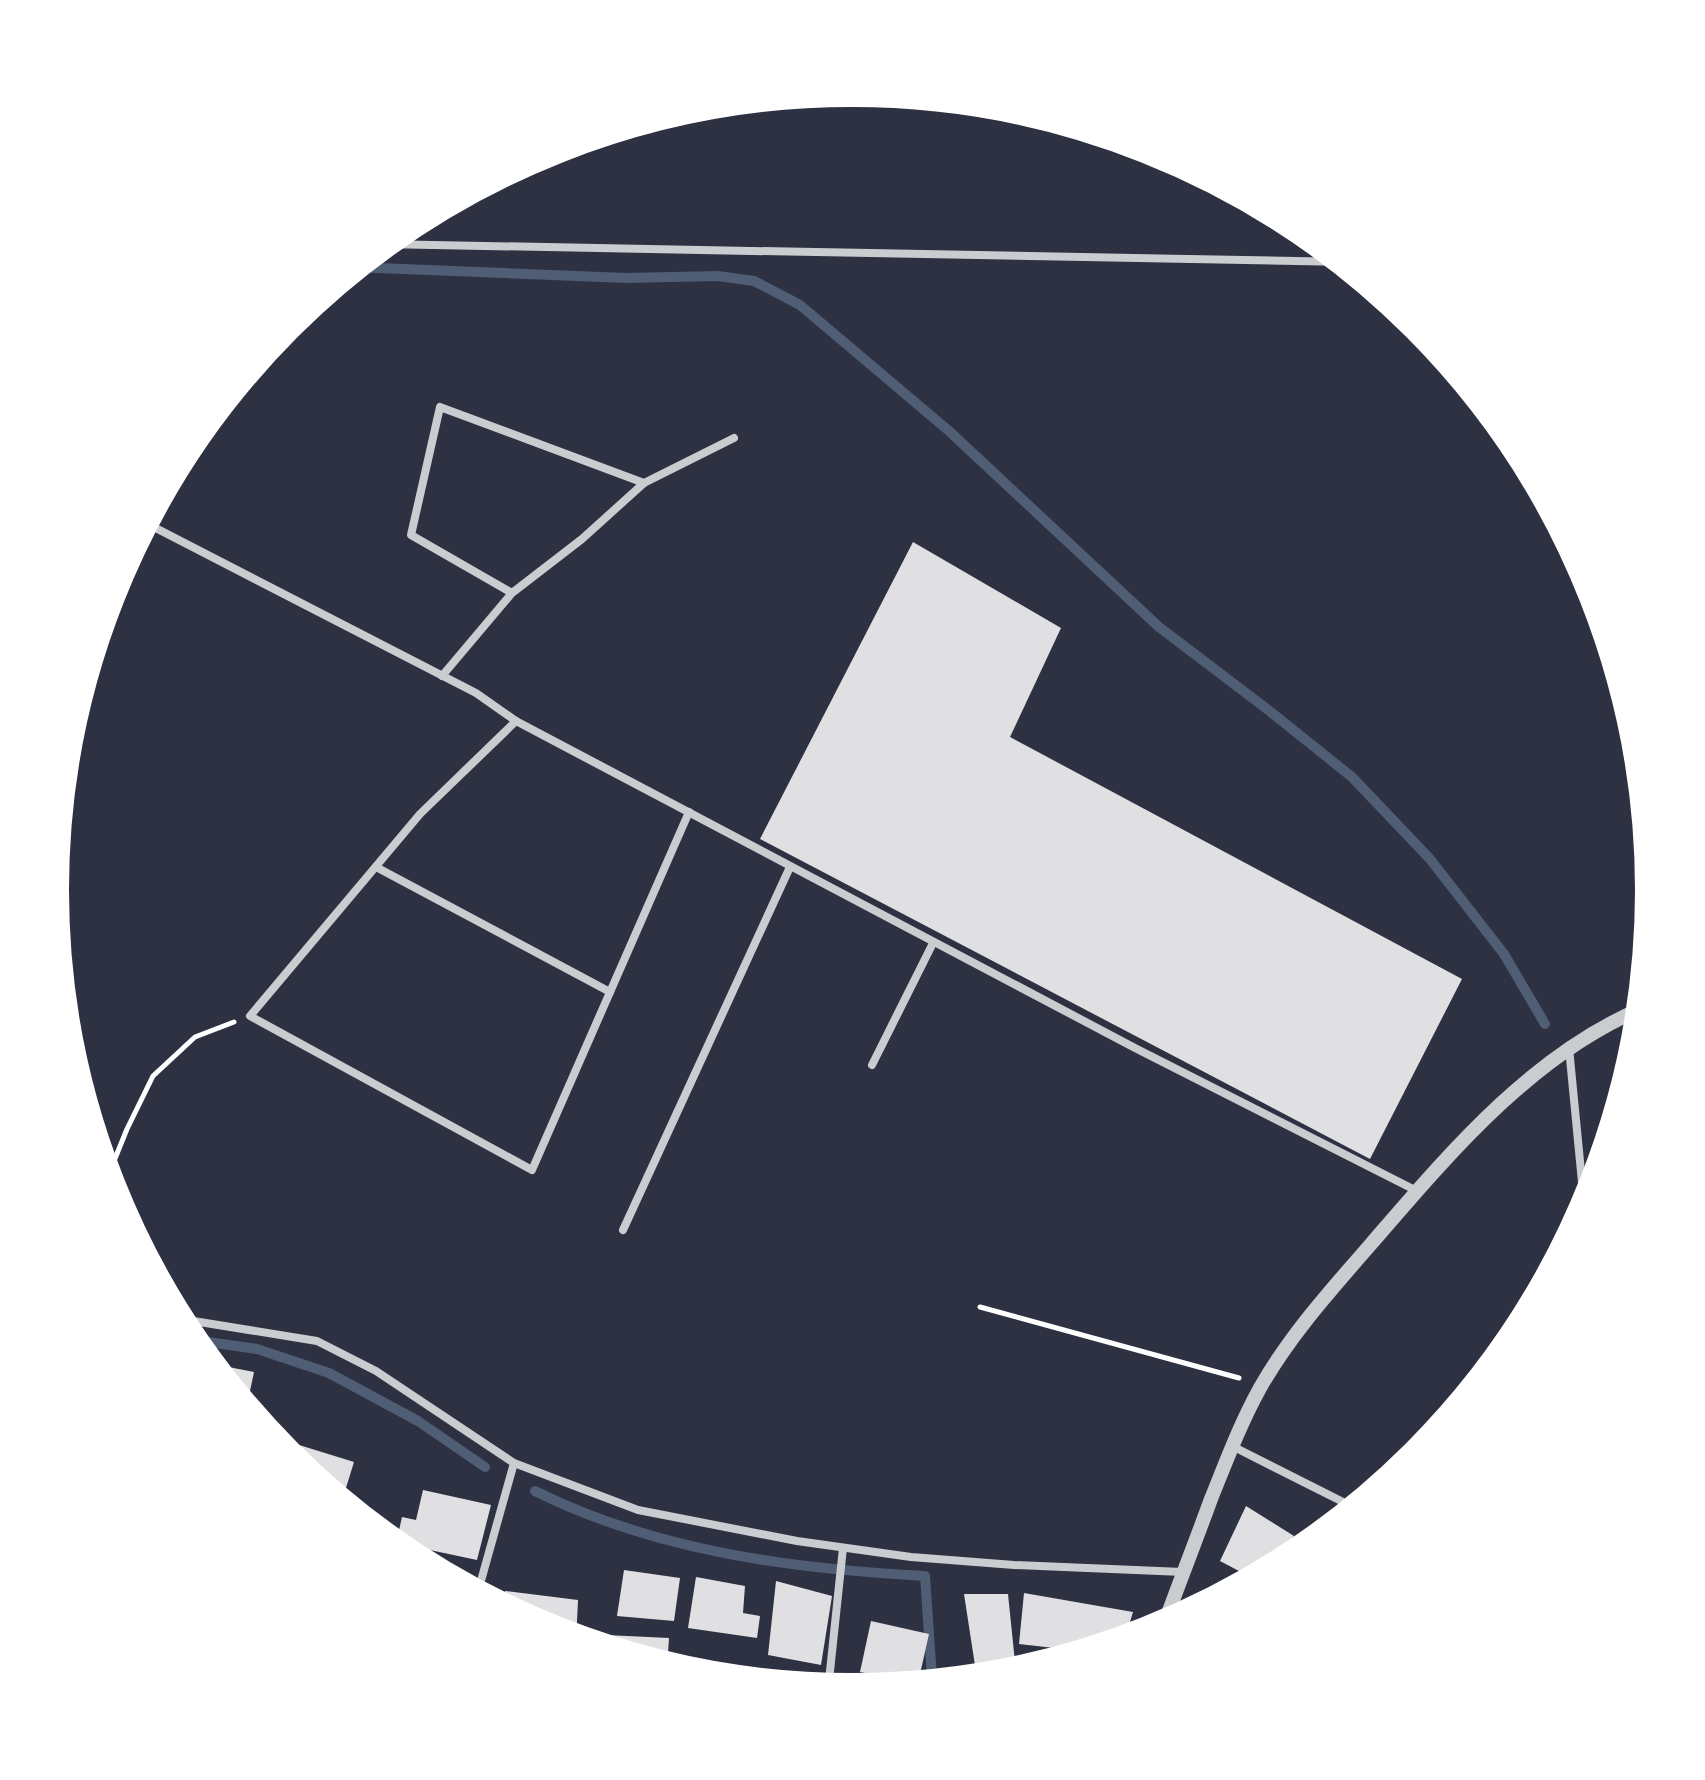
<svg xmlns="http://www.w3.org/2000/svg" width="1705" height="1780" font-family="Literata,serif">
<rect width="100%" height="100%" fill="#2d3142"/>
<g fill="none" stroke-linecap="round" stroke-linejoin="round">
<!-- stream -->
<g stroke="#4f5d75" stroke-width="10">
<polyline points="352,267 626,278 718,276 754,281 800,305 949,431 1159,627 1267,709 1352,777 1430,859 1504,954 1545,1024"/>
<polyline points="194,1340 257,1349 329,1373 418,1421 485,1467"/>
<path d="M535,1491C655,1551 793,1569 925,1576L932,1678L939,1684"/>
</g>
</g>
<!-- building -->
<g fill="#e0e0e3">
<polygon points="913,542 1061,628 1010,737 1462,979 1370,1159 760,839"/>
<polygon points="208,1363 254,1372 246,1410"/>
<polygon points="283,1440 354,1462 341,1504 285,1457 280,1451"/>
<polygon points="423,1490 491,1505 477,1560 411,1546 413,1539 398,1535 402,1517 416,1520"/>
<polygon points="1246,1506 1294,1536 1276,1569 1256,1580 1220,1561"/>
<polygon points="624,1570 680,1578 674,1621 617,1616"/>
<polygon points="696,1577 745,1586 743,1613 760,1616 757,1638 688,1628"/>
<polygon points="776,1581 832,1596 821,1665 768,1655"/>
<polygon points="505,1591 578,1600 576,1641 545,1631 503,1609"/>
<polygon points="1024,1593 1133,1612 1124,1642 1119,1644 1083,1638 1081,1651 1019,1644"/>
<polygon points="964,1594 1008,1594 1016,1672 976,1672"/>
<polygon points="871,1621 929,1634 918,1683 860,1672"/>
<polygon points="585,1634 669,1638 667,1668 584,1643"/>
</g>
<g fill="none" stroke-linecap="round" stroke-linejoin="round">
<!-- path -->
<g stroke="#fff" stroke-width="5">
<polyline points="107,1185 112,1166 127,1129 153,1076 195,1037 234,1022"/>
<polyline points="980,1307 1239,1378"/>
</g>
<!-- minor -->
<g stroke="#caccd0" stroke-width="8">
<polyline points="381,244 1347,262"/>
<polyline points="644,483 734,438"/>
<polyline points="144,522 476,693 516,721 1135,1048 1417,1191"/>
<polyline points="442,676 512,593 582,539 644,483 440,407 411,535 512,593"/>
<polyline points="516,721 420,814 250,1016 532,1170 689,812"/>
<polyline points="376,867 610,992"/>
<polyline points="1569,1048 1585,1213"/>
<polyline points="872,1065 933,943"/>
<polyline points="623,1230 790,867"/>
<polyline points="170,1308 181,1319 317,1341 376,1371 514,1463 638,1510 797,1541 911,1557 1014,1565 1183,1572"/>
<polyline points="1232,1446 1357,1509"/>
<polyline points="477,1595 514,1463"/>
<polyline points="828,1690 843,1548"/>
</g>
<!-- tertiary -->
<path stroke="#caccd0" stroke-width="14" d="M1162,1630C1178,1586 1195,1543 1211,1499C1226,1462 1240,1424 1260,1388C1290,1335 1331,1290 1371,1244C1448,1155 1532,1054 1643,1008"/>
</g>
<!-- crop -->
<path d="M0 0H1705V1780H0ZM64 890a788 788 0 1 1 1576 0a788 788 0 1 1-1576 0Z" fill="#fff" fill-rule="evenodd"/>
<path fill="none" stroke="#fff" stroke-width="10" d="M64 890a788 788 0 1 1 1576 0a788 788 0 1 1-1576 0Z"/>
</svg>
